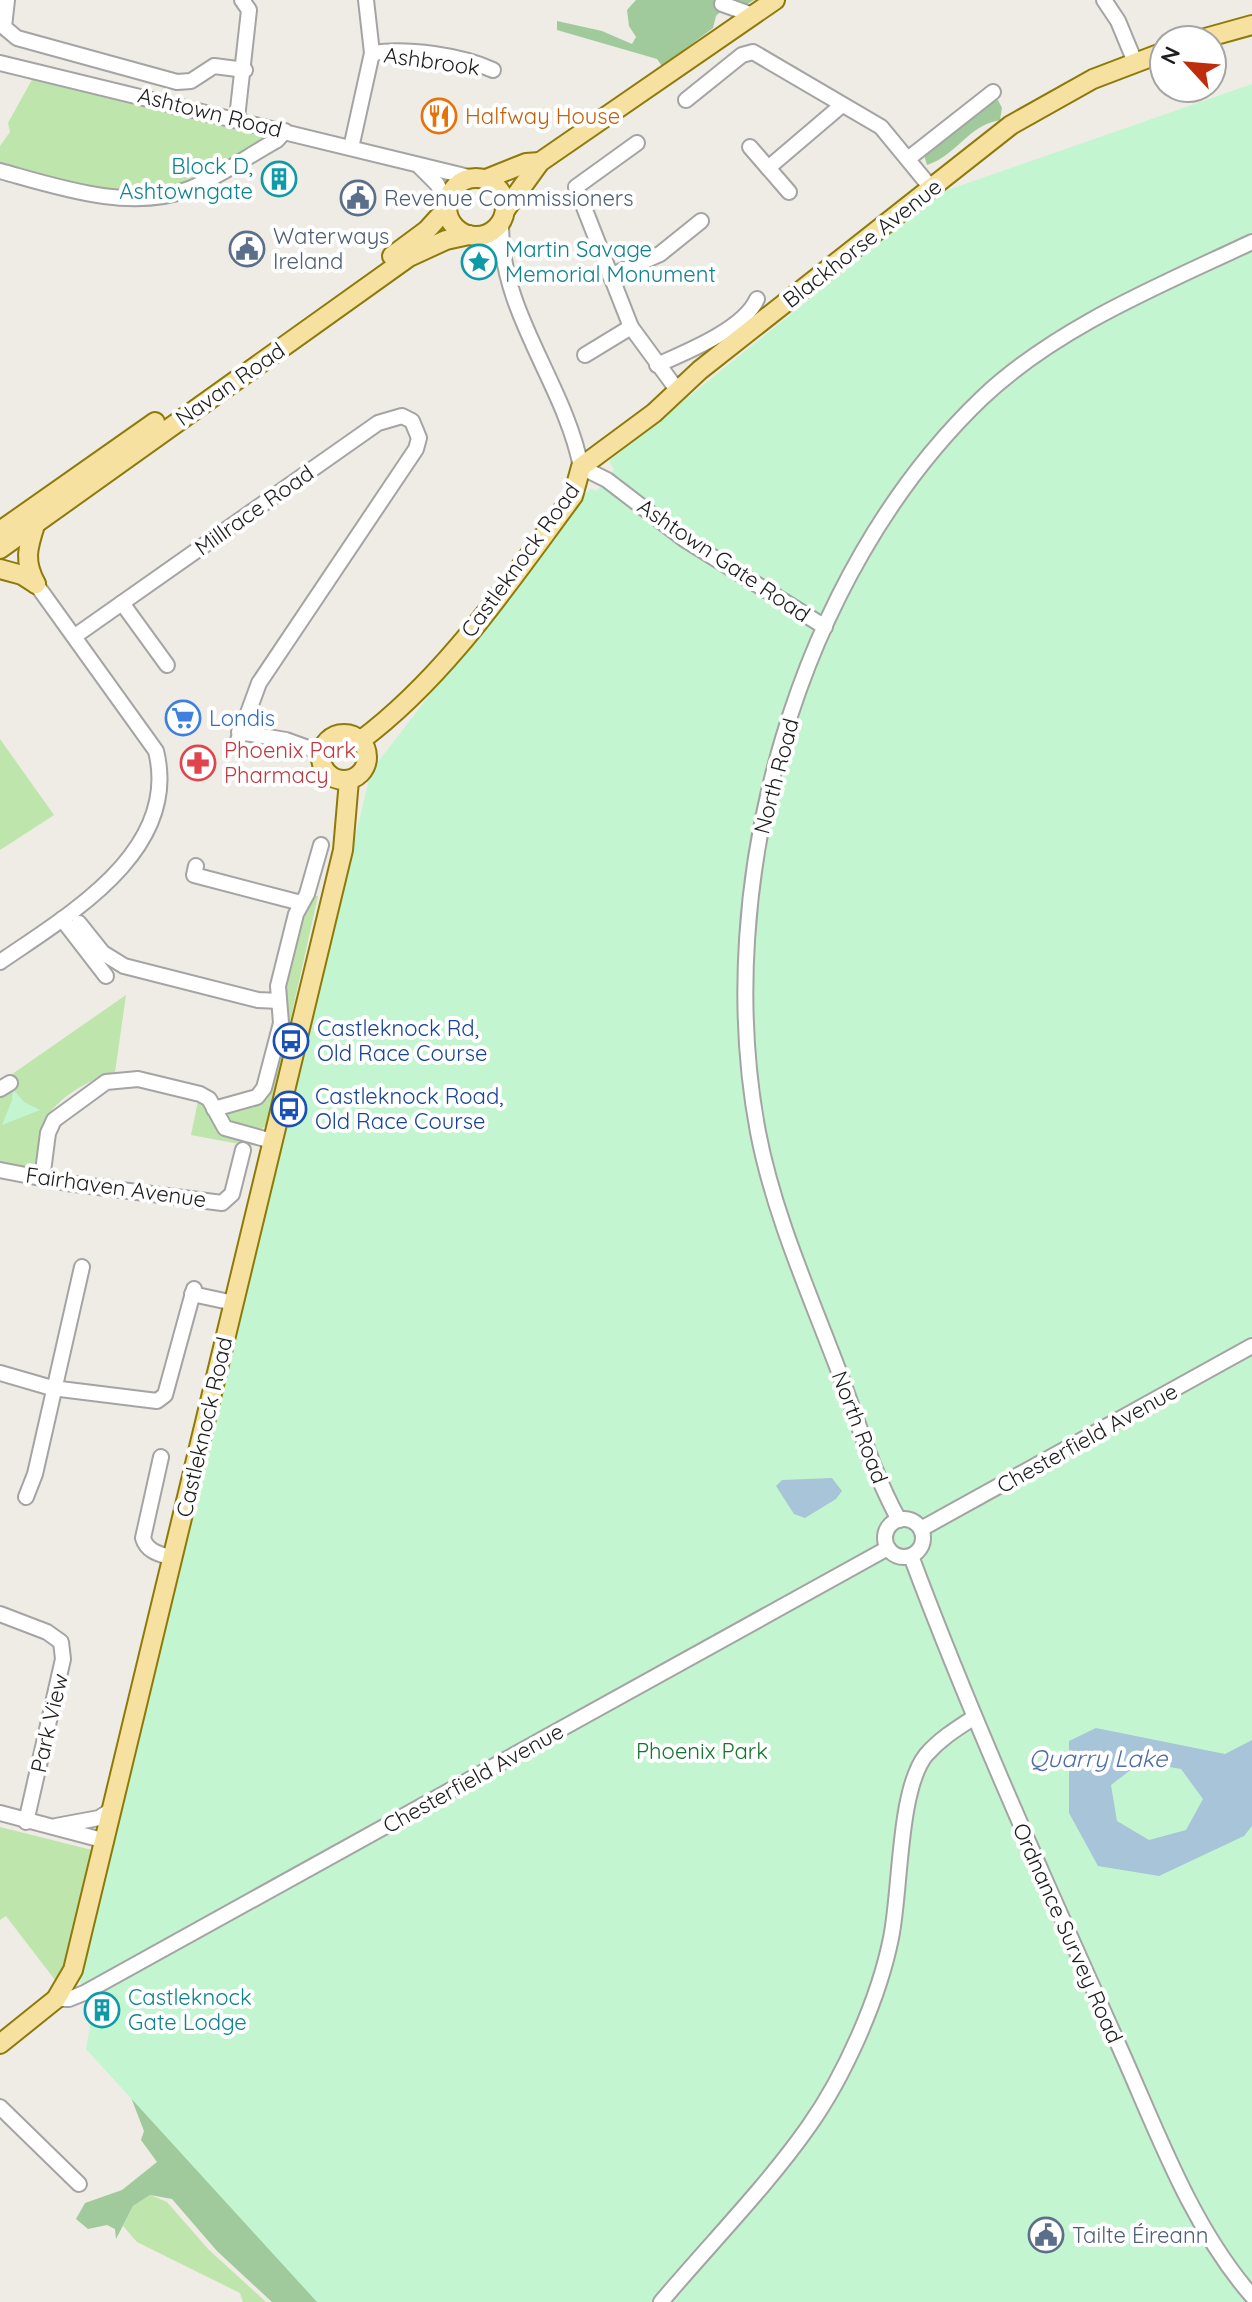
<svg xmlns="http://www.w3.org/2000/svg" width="1252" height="2302" font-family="Quicksand,sans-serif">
<rect width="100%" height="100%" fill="#eeece4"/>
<!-- grass -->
<g fill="#bee5ac">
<path d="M34,76L279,132C253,147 227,168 199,179C130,205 68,184 0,166V146L10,132L8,123Z"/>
<polygon points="0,739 54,815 0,850"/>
<polygon points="314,896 318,896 267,1125 261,1129 235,1124 227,1116 229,1110 260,1105 268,1098 287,1020 283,992 304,910"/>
<path d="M126,995L115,1072C91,1078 48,1102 42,1128C39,1143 40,1158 35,1172L0,1165V1094L8,1077Z"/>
<path d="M198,1101C217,1112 207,1127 241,1140L239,1144L191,1135Z"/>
<polygon points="0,1827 92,1850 94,1857 65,1970 55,1980 6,1916 0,1920"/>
<polygon points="150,2195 167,2202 208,2249 266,2302 243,2302 240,2293 137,2242 123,2226 133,2206"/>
</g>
<!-- forest -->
<g fill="#a0ca9b">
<polygon points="636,0 754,0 743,7 731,1 716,16 713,28 662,66 657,59 557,30 557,21 602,31 632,44 636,37 629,26 627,10"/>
<path d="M998,100L1002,108L1000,120C967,126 956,156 927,165L923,152L985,105Z"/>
<polygon points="125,2082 362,2302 272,2302 217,2251 172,2199 150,2195 133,2206 116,2239 115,2229 107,2225 88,2229 76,2219 85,2203 122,2190 157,2162 141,2140 144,2131"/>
</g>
<!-- park -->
<g fill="#c3f6d0">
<polygon points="1252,84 1252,2302 317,2302 86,2049 93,2010 80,1982 371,771 582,497 590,489 597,491 614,470 609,461 942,192"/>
<polygon points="13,1089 24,1102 40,1110 2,1125 12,1100"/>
</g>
<!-- water -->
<g fill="#a7c4d9" fill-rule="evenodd">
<polygon points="832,1478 842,1491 836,1499 805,1518 794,1514 776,1486 782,1480"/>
<path d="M1096,1728L1225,1754L1252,1740V1826L1244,1836L1159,1876L1098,1866L1069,1813V1741ZM1141,1762L1181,1769L1203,1799L1186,1830L1149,1840L1117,1821L1111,1785Z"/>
</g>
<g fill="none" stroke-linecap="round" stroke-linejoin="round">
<!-- minor casing -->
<g stroke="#a4a4a4" stroke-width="18">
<g id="minor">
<polyline points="7,0 4,27 17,38 177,82 191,81 214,66 245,70"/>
<polyline points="1104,0 1118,21 1135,62"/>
<polyline points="722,4 753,15"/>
<path d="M372,53C408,48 460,55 493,70"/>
<polyline points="0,63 473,178"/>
<polyline points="686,100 742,55 753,52 881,127 932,189"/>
<polyline points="237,118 249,10 242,0"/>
<polyline points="637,143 576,187 631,327 678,391"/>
<polyline points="750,147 789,192"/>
<polyline points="351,148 372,53 366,0"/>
<polyline points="909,158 993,92"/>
<polyline points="420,167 437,184 447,203"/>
<polyline points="768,168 842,105"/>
<path d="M0,171C58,187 130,212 189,189C219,177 248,156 277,140L285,131"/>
<path d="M501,223C500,313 564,382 581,467L607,480L684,539L825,627"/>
<polyline points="482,236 502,256"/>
<polyline points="610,276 660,254 701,221"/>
<polyline points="585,355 631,327"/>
<path d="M657,365C686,352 744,329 757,299"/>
<polyline points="122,603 167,665"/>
<polyline points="75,636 378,423 402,416 412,421 419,438 416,449 259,683 237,743"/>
<polyline points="239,732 286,740 322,753"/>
<polyline points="196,866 194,875 301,903"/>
<polyline points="62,919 106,976"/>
<polyline points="79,923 103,953 124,966 258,1000 279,1001"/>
<path d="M0,962C68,915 181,851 156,751L36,584"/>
<polyline points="0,1089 10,1083"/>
<polyline points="214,1109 257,1097 264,1088 281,1023 278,986 296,914 307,894 321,845"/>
<polyline points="0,1170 67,1183 222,1203 232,1194 243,1150"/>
<polyline points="42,1179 48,1133 54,1120 106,1082 138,1079 200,1094 209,1099 225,1128 272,1141"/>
<polyline points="192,1294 234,1303"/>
<polyline points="0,1373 52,1388 157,1401 165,1395 194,1289"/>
<path d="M161,1457L143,1538C147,1552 160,1554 173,1558"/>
<polyline points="26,1497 35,1474 82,1267"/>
<circle cx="904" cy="1538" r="19"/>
<path d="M899,1520C872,1471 856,1415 836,1364C807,1288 773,1211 758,1132C711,884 797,575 982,398C1057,327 1159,286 1252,242"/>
<polyline points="921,1529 1252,1346"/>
<path d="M911,1556C972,1719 1043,1876 1114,2035C1154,2122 1188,2223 1252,2296"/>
<polyline points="0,1614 47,1632 61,1642 63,1659 26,1822"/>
<polyline points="0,1813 106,1841"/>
<polyline points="56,1826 99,1818 113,1809"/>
<polyline points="56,1999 69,1999 84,1993 888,1548"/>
<polyline points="0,2107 79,2184"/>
<path d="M661,2302C709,2245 767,2186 809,2126C845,2075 879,1998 891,1938C901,1890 898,1790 926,1755C940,1739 956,1729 973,1718"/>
</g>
</g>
<!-- major casing -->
<g stroke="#8d7a0a" stroke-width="22">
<g id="major">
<polyline points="1198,40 1252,25"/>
<circle cx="476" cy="207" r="29"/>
<polyline points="486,179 526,163 540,162"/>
<polyline points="506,209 540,162 775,0"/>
<polyline points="392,256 427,230 447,208"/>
<path d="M36,522C28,547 23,560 36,584"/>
<polyline points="0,531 155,422"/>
<polyline points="0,549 409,257 446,240 469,235"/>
<polyline points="0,569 22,575 36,584"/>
<circle cx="344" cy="757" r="23"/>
<path d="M360,741C447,676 509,582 573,496L581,467L654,413L700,370L1011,125L1093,79L1164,52"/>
<polyline points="0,2044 56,1999 73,1970 343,850 349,780"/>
</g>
</g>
<!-- minor -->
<use href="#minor" stroke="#fff" stroke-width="14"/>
<!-- major -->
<use href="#major" stroke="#f6e1a1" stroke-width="18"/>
</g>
<!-- icons -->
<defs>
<g id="restaurant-ring" transform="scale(1.8)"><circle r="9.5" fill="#fff" stroke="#e8710a" stroke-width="1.5"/><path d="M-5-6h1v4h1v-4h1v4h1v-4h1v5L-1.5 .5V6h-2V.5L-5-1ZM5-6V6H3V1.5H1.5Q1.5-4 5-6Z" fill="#e8710a"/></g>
<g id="building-ring" transform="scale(1.8)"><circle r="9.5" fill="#fff" stroke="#0f9aa8" stroke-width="1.5"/><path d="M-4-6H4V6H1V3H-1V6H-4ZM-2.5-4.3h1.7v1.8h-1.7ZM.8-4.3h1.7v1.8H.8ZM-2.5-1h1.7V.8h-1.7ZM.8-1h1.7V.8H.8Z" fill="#0f9aa8"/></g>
<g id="civic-ring" transform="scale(1.8)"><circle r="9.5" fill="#fff" stroke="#5c6f8a" stroke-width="1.5"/><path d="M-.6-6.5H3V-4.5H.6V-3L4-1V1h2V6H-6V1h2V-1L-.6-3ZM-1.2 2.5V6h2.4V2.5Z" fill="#5c6f8a"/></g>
<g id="sight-ring" transform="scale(1.8)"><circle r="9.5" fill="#fff" stroke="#0f9aa8" stroke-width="1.5"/><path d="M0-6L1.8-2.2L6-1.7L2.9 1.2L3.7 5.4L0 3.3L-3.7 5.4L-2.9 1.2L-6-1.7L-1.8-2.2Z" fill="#0f9aa8"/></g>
<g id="supermarket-ring" transform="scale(1.8)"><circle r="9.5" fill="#fff" stroke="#3f7fe0" stroke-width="1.5"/><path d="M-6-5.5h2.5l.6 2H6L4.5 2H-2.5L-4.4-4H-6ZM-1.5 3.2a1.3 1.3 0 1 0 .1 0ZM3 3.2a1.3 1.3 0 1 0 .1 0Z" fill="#3f7fe0"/></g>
<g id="pharmacy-ring" transform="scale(1.8)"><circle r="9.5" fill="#fff" stroke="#e0444e" stroke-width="1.5"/><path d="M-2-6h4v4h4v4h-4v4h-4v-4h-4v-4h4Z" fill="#e0444e"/></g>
<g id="bus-ring" transform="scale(1.8)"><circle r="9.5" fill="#fff" stroke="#1a4fb4" stroke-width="1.5"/><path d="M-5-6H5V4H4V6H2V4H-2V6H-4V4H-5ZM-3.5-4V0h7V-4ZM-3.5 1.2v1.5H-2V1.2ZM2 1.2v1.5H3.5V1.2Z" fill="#1a4fb4"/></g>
</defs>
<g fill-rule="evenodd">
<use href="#restaurant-ring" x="439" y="116"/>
<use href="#building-ring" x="279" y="179"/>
<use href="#civic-ring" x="358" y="198"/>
<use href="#civic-ring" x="247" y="249"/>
<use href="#sight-ring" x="479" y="262"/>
<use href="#supermarket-ring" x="183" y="718"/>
<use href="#pharmacy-ring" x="198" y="763"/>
<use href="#bus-ring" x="291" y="1041"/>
<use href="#bus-ring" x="289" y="1109"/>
<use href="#building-ring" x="102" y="2010"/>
<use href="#civic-ring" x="1046" y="2235"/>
</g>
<g text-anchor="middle" stroke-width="8" stroke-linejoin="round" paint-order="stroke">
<!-- street labels -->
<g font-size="22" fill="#1d1d1d" stroke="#fff">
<text transform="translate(432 61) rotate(8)" y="8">Ashbrook</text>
<text transform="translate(210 112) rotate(14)" y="8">Ashtown Road</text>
<text transform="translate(862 243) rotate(-38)" y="8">Blackhorse Avenue</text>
<text transform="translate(230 384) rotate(-35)" y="8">Navan Road</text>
<text transform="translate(254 510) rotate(-35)" y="8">Millrace Road</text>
<text transform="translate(520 560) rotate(-54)" y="8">Castleknock Road</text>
<text transform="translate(724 560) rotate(34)" y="8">Ashtown Gate Road</text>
<text transform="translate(776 776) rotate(-75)" y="8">North Road</text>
<text transform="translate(116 1187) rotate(8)" y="8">Fairhaven Avenue</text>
<text transform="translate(204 1427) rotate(-77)" y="8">Castleknock Road</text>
<text transform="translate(860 1427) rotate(69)" y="8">North Road</text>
<text transform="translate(1087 1438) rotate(-29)" y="8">Chesterfield Avenue</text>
<text transform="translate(49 1723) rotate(-77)" y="8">Park View</text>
<text transform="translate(473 1778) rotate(-29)" y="8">Chesterfield Avenue</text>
<text transform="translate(1068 1933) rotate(66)" y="8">Ordnance Survey Road</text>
</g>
<!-- food labels -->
<g font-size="22" fill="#c56008" stroke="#fff" text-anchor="start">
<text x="465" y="124">Halfway House</text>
</g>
<!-- culture labels -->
<g font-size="22" fill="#0d838f" stroke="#fff" text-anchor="start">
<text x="253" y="174" text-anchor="end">Block D,<tspan x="253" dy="25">Ashtowngate</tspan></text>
<text x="505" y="257">Martin Savage<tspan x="505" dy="25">Memorial Monument</tspan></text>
<text x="128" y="2005">Castleknock<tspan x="128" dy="25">Gate Lodge</tspan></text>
</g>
<!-- service labels -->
<g font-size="22" fill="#4e5e75" stroke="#fff" text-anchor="start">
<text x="384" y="206">Revenue Commissioners</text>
<text x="273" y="244">Waterways<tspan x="273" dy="25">Ireland</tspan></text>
<text x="1072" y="2243">Tailte Éireann</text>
</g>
<!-- shop labels -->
<g font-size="22" fill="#366cbe" stroke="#fff" text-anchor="start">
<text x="209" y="726">Londis</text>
</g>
<!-- health labels -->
<g font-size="22" fill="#be3a42" stroke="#fff" text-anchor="start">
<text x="224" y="758">Phoenix Park<tspan x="224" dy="25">Pharmacy</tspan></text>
</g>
<!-- transit labels -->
<g font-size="22" fill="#164399" stroke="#fff" text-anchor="start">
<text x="317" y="1036">Castleknock Rd,<tspan x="317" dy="25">Old Race Course</tspan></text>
<text x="315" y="1104">Castleknock Road,<tspan x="315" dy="25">Old Race Course</tspan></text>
</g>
<!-- park labels -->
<g font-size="22" fill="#12742d" stroke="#fff">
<text x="702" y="1759">Phoenix Park</text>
</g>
<!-- water labels -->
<g font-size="24" font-style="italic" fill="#506ba6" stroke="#fff">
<text x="1098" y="1767">Quarry Lake</text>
</g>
</g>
<!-- north arrow -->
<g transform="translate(1188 64) rotate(296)"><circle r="38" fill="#ffffff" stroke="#a5a5a5" stroke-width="2"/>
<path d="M0-6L14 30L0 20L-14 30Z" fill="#be2e0d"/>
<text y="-12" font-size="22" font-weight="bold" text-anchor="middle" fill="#1d1d1d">N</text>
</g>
</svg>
